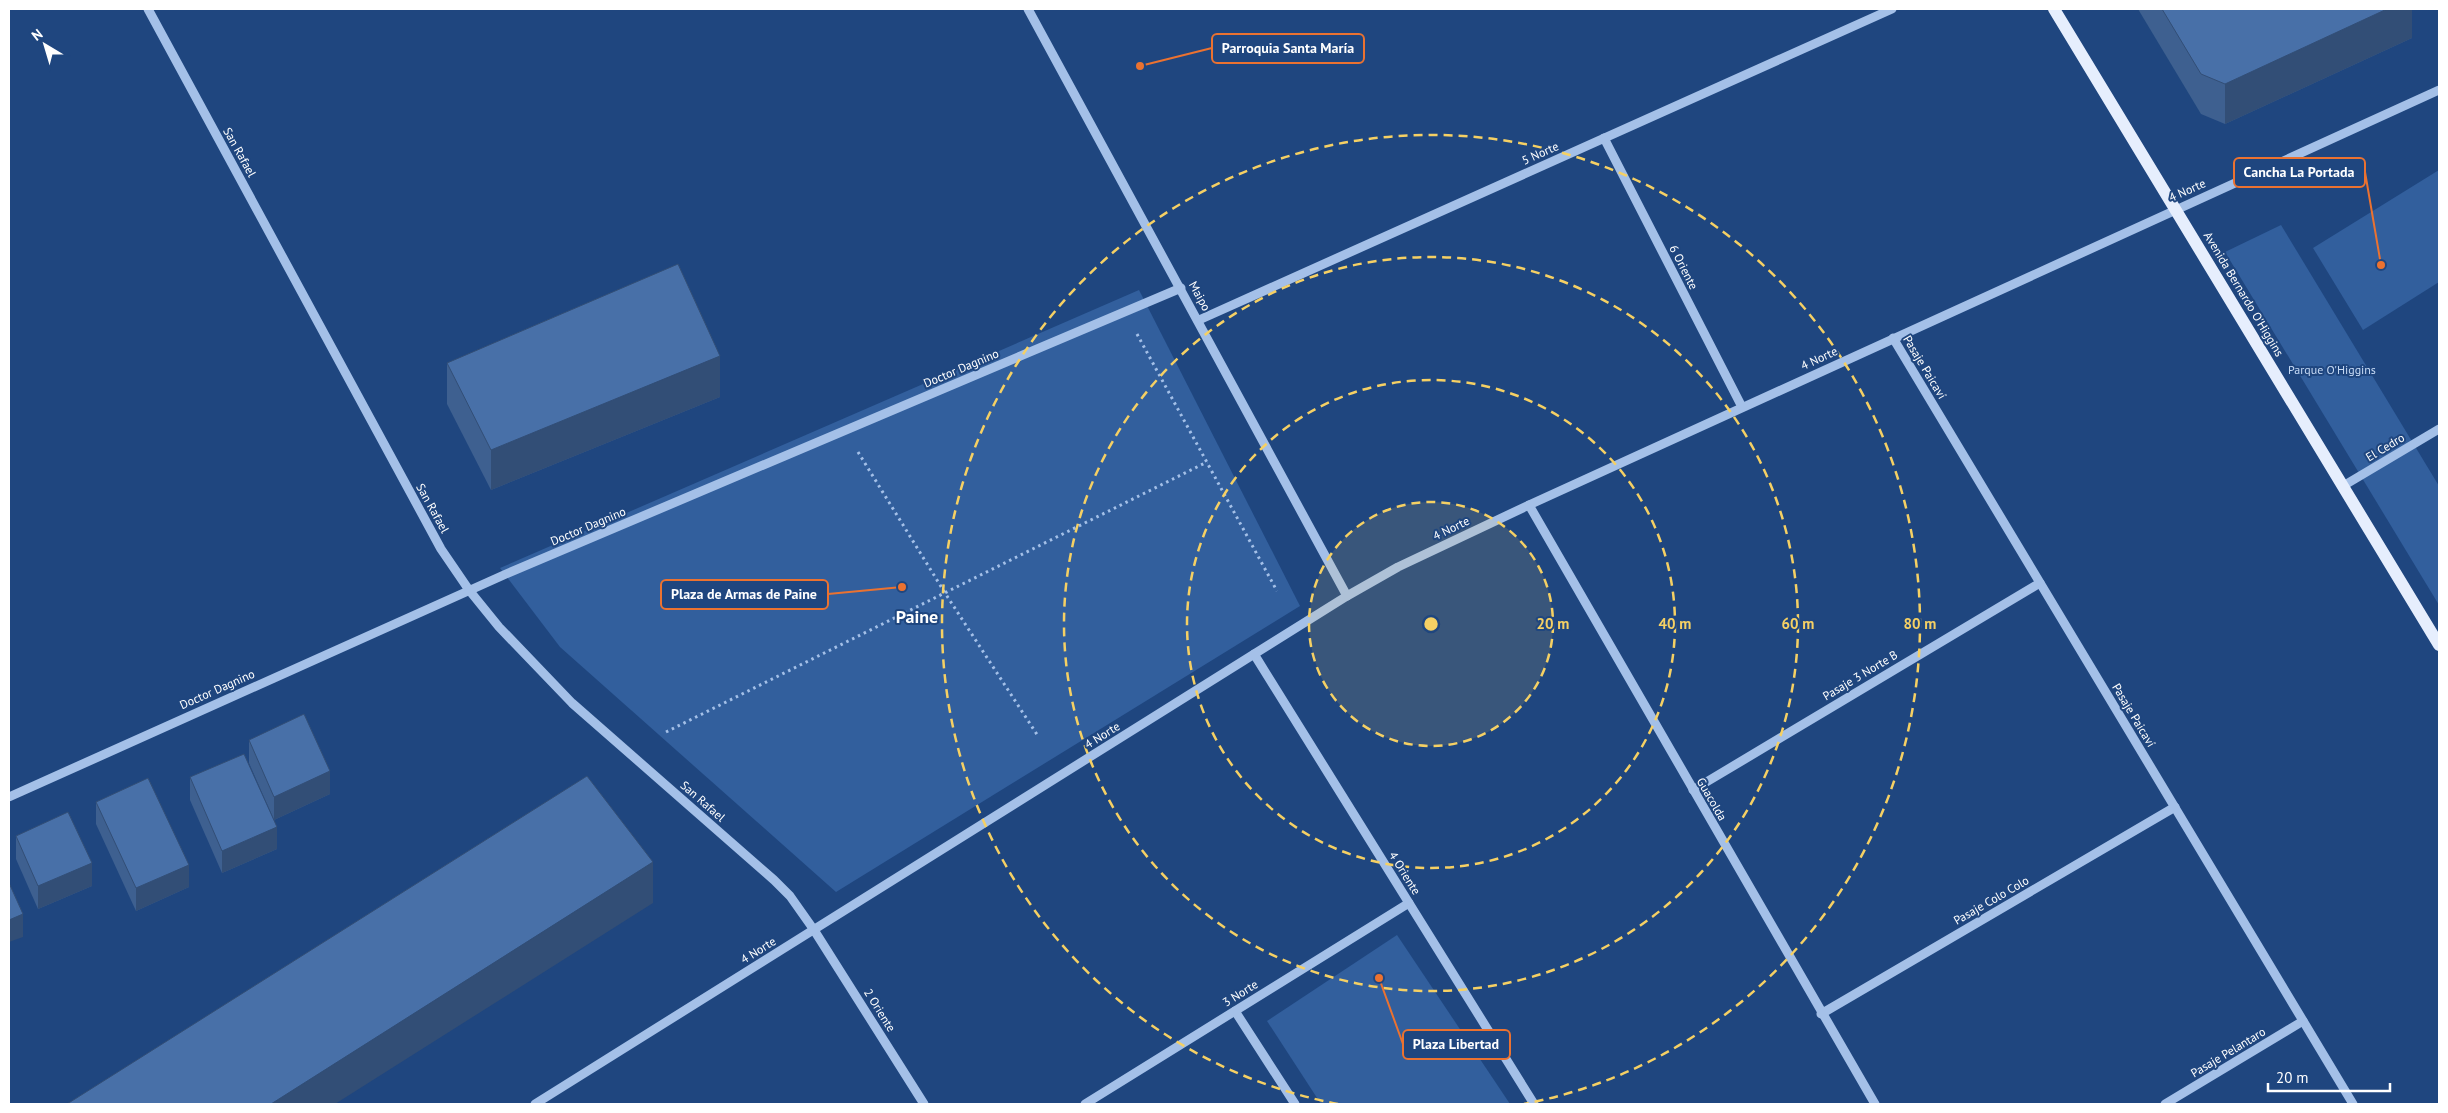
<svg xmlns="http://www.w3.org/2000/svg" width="2448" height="1113" viewBox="0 0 2448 1113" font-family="'PT Sans',sans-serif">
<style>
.green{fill:#325f9d}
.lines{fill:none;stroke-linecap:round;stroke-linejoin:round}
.path{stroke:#a4c0e8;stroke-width:3;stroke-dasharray:2.5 4;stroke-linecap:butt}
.minor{stroke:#a4c0e8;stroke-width:9}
.major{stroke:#e6eefd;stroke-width:12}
.wall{fill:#3e6090}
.shaded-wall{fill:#324e76}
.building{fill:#4870a8;stroke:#324e76}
.ring{fill:none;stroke:#f5d064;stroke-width:2.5;stroke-dasharray:9 6}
.labels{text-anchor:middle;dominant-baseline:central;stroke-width:4;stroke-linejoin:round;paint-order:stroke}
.street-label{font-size:12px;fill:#fff;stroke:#1f467f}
.park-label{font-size:12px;fill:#c7dbf6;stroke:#1f467f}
.district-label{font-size:18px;font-weight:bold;fill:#fff;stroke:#1f467f}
.centre{fill:#f5d064;stroke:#1f467f;stroke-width:2.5}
.ring-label{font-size:15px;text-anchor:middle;font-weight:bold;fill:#f5d064;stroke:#1f467f;stroke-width:4;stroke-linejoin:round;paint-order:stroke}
.leader{fill:none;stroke:#eb7230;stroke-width:2}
.callout-dot{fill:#eb7230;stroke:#1f467f;stroke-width:2}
.callout{fill:#1f467f;stroke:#eb7230;stroke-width:2}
.callout-label{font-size:14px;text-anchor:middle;font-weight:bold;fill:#fff}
</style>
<rect width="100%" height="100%" fill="#1f467f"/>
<g class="green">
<polygon points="2439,170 2439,282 2363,330 2313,248"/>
<polygon points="2281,225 2439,486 2439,605 2225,252"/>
<polygon points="1139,290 1300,606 836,892 560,647 500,568"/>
<polygon points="1397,935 1510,1104 1321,1104 1267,1021"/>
</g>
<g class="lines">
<g class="path">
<polyline points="1137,334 1277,591"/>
<polyline points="858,452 945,593 1038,736"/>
<polyline points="666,732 1207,462"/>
</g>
<g class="minor">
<polyline points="148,9 441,549 469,590 499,627 572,703 774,880 790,896 814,930 924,1104"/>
<polyline points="1028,9 1347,596"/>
<polyline points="1604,138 1742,407"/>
<polyline points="1199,320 1892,9"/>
<polyline points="1893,338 2353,1104"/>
<polyline points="2343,486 2439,429"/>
<polyline points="1529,505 1875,1104"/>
<polyline points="1254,654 1534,1104"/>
<polyline points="1693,790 2040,583"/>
<polyline points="9,797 506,574 1181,288"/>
<polyline points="1235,1011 1295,1104"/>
<polyline points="1821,1014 2175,807"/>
<polyline points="535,1104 1347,596 1398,567 1529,505 2439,90"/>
<polyline points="1085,1104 1409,903"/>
<polyline points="2165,1104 2303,1021"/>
</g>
<polyline class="major" points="2054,9 2439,645"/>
</g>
<g class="wall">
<polygon points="2138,9 2412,9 2412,38 2225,124 2201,114"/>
<polygon points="447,363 720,397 491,490 447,404"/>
<polygon points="249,740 330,794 274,820 249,763"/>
<polygon points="190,777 277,849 222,873 190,800"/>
<polygon points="96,802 189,887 136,911 96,824"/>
<polygon points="16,836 92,886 38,909 16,859"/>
</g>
<g class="shaded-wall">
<polygon points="2387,9 2412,9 2412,38 2225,124 2225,84"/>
<polygon points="720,356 720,397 491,490 491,450"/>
<polygon points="330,771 330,794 274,820 274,797"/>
<polygon points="277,827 277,849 222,873 222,851"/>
<polygon points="653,862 653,903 335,1104 271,1104"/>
<polygon points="92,863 92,886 38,909 38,886"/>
<polygon points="189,865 189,887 136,911 136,888"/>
<polygon points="23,914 23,937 9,942 9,920"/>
</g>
<g class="building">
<polygon points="2162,9 2387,9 2225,84 2201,74"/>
<polygon points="678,264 720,356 491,450 447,363"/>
<polygon points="304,714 330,771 274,797 249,740"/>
<polygon points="244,754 277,827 222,851 190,777"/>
<polygon points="587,776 653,862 271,1104 67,1104"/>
<polygon points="148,778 189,865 136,888 96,802"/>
<polygon points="68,812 92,863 38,886 16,836"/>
<polygon points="9,883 23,914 9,920"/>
</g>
<circle cx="1431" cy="624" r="122" fill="#f5d064" fill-opacity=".12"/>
<g class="ring">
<circle cx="1431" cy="624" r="122"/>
<circle cx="1431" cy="624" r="244"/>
<circle cx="1431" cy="624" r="367"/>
<path d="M1338 1104A489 489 0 1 1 1524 1104"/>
</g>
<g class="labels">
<g class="street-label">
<text transform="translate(240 152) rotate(61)">San Rafael</text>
<text transform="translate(1540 153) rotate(-24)">5 Norte</text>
<text transform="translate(2187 190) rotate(-24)">4 Norte</text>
<text transform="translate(1684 267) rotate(63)">6 Oriente</text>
<text transform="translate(2244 294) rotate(59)">Avenida Bernardo O'Higgins</text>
<text transform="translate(1200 296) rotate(61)">Maipo</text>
<text transform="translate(1819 358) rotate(-25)">4 Norte</text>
<text transform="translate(1925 367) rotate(59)">Pasaje Paicaví</text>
<text transform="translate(961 368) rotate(-23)">Doctor Dagnino</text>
<text transform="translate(2385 447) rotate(-31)">El Cedro</text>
<text transform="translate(433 508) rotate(61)">San Rafael</text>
<text transform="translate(588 526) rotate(-23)">Doctor Dagnino</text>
<text transform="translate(1451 528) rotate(-26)">4 Norte</text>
<text transform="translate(1860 675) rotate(-31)">Pasaje 3 Norte B</text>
<text transform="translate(217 689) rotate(-24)">Doctor Dagnino</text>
<text transform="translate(2134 715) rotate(59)">Pasaje Paicaví</text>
<text transform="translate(1102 735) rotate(-32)">4 Norte</text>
<text transform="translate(1712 799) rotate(60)">Guacolda</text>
<text transform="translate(703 801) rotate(41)">San Rafael</text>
<text transform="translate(1405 873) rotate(58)">4 Oriente</text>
<text transform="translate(1991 900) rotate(-30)">Pasaje Colo Colo</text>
<text transform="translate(758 950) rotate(-32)">4 Norte</text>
<text transform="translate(1240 993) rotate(-32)">3 Norte</text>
<text transform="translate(880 1010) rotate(58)">2 Oriente</text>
<text transform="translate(2228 1052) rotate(-31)">Pasaje Pelantaro</text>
</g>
<g class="park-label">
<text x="2332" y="369">Parque O'Higgins</text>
</g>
<g class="district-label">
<text x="917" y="616">Paine</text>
</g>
</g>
<circle cx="1431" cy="624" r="8" class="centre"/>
<g class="ring-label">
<text x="1553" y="629">20 m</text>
<text x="1675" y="629">40 m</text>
<text x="1798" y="629">60 m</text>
<text x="1920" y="629">80 m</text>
</g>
<path class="leader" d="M1140 66L1212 48M2381 265L2365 172M902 587L828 594M1379 978L1403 1044"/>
<g class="callout-dot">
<circle cx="1140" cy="66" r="5"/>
<circle cx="2381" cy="265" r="5"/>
<circle cx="902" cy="587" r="5"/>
<circle cx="1379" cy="978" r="5"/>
</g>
<g class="callout">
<rect x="1212" y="34" width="152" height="29" rx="5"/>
<rect x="2234" y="158" width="131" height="29" rx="5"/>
<rect x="661" y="580" width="167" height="29" rx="5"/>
<rect x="1403" y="1030" width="107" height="29" rx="5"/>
</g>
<g class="callout-label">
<text x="1288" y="53">Parroquia Santa María</text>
<text x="2299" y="177">Cancha La Portada</text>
<text x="744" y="599">Plaza de Armas de Paine</text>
<text x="1456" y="1049">Plaza Libertad</text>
</g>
<rect width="2448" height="1113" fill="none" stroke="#ffffff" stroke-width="20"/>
<g transform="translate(45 45) rotate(322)" stroke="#1f467f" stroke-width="4" paint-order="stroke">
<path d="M0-4L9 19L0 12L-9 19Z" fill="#ffffff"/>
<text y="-8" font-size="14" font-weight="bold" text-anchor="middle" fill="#ffffff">N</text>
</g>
<path d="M2268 1083v8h122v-8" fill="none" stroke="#ffffff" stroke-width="2.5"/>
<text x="2276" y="1083" font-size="15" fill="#ffffff" stroke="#1f467f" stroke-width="4" paint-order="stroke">20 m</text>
</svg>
